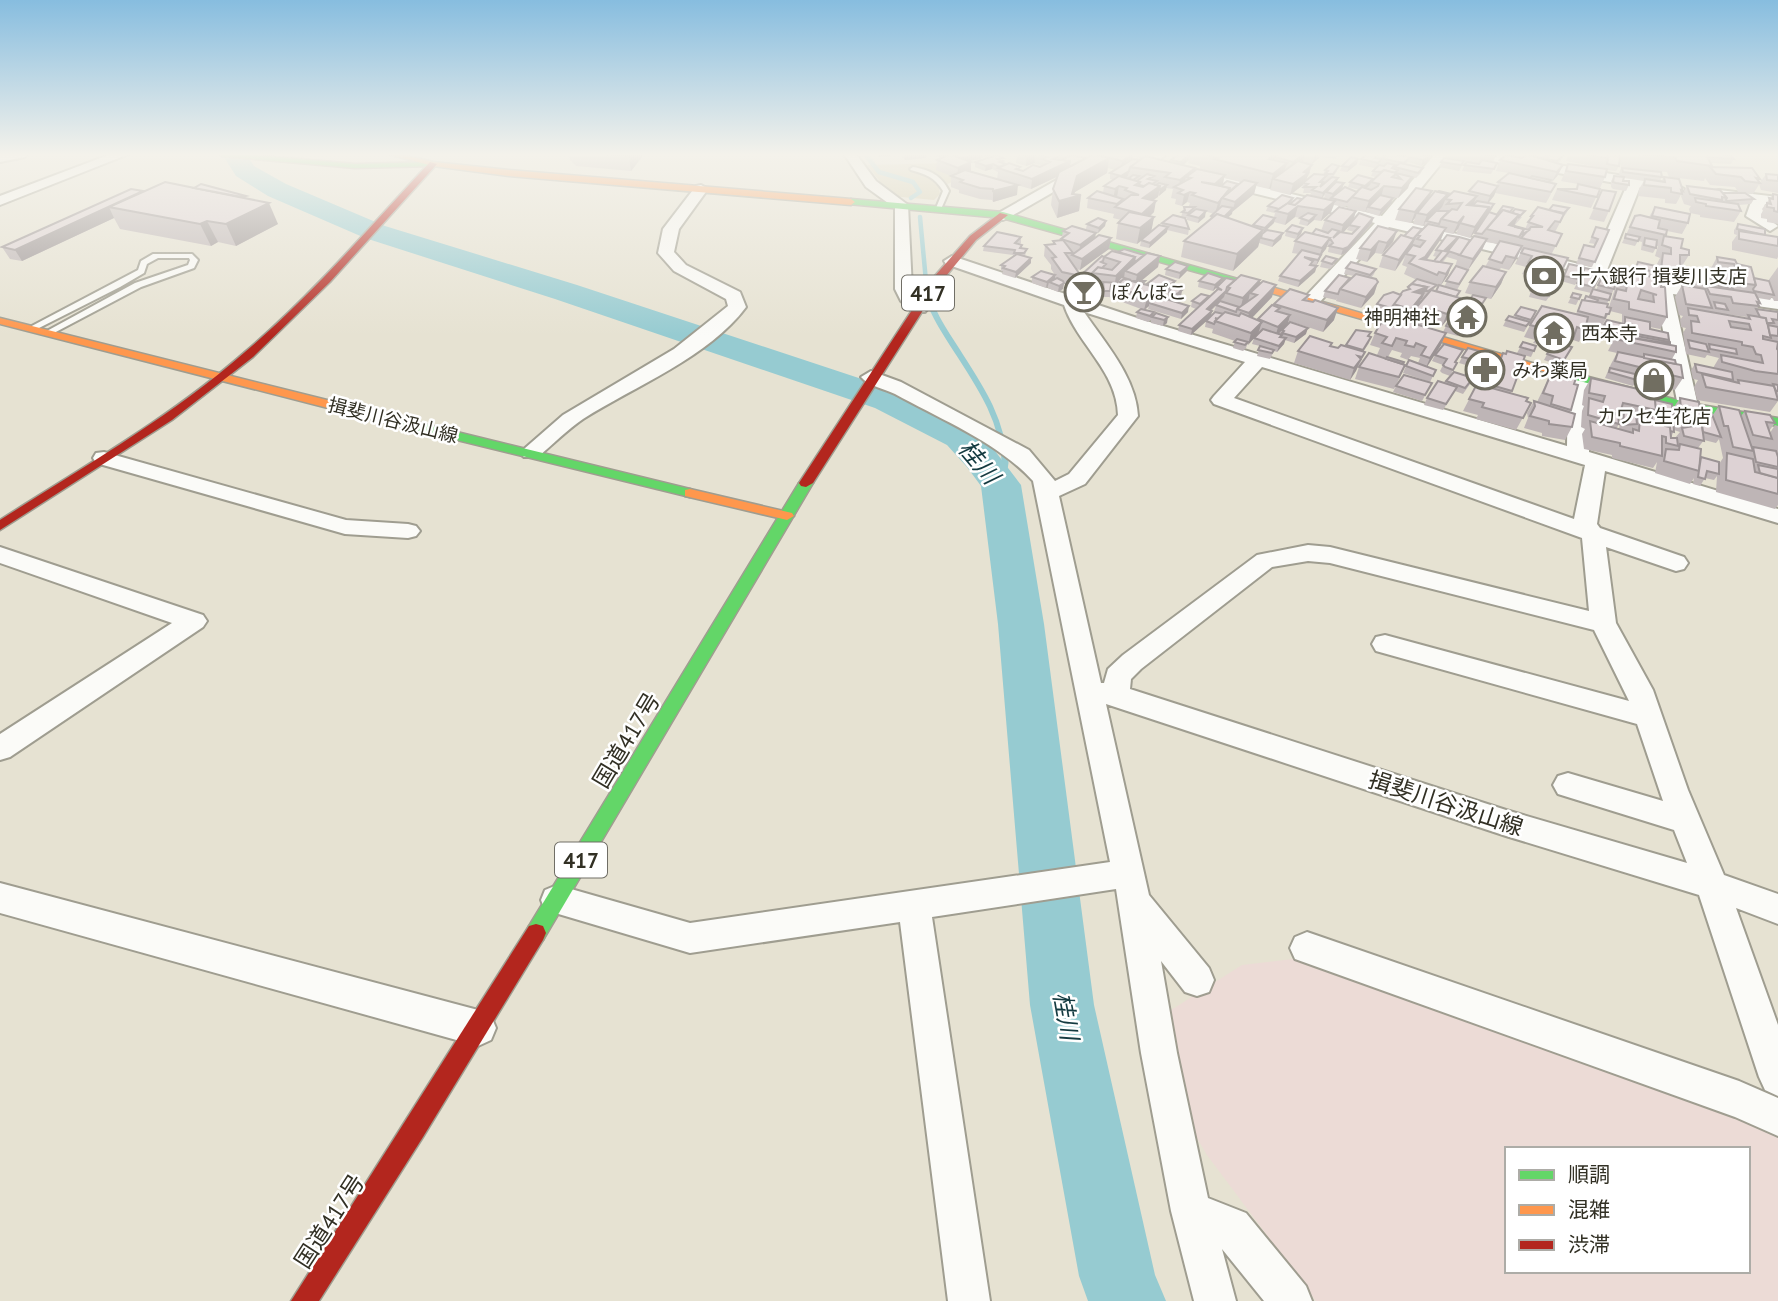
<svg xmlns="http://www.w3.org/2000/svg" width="1778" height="1301" viewBox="0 0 1778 1301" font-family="'PT Sans','Noto Sans JP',sans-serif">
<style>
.medical{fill:#ecdbd6;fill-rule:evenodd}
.green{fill:#d3ccac}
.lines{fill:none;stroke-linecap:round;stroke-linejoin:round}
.stream-far2{stroke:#96cbd1;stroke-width:4.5}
.stream-far1{stroke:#96cbd1;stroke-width:6}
.stream{stroke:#96cbd1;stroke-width:7}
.river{fill:#96cbd1;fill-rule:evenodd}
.lane-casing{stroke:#9f9d90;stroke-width:4}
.street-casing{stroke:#9f9d90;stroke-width:4}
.fast-casing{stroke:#9f9d90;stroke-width:3}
.slow-casing{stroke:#9f9d90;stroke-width:3}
.jam-casing{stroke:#9f9d90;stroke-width:3}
.lane{fill:#fbfbf8;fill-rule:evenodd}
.street{fill:#fbfbf8;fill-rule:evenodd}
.fast{fill:#63d668;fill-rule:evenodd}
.slow{fill:#ff974d;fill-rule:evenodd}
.jam{fill:#b3261e;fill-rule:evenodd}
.wall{fill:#beb5b6;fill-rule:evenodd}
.shaded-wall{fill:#9b9394}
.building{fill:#ddd2d4;stroke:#9b9394;stroke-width:2;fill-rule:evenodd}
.labels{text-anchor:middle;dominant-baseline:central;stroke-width:5;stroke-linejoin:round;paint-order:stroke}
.far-poi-label{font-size:19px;fill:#323024;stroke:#fff;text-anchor:start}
.far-street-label{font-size:19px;fill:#323024;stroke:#fff}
.shield{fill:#fff;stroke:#706e66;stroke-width:2}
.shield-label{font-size:21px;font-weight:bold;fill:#323024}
.street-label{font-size:23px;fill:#323024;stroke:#fff}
.water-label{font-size:24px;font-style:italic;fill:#143a40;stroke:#fff}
</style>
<rect width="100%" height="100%" fill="#e6e2d2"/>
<path class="medical" d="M1301,958L1778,1130V1301H1316L1207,1155L1188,1123L1168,1012L1242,965ZM1507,1149H1748V1271H1507Z"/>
<polygon class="green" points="947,163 973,172 939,188 940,194 934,200 891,196 867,165"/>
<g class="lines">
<g class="stream-far2">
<polyline points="865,154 879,172 913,182 920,192 911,198"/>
<polyline points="920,217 927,292"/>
</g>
<path class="stream-far1" d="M926,290C931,310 941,326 952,343C977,382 1003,417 1005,465"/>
<polyline class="stream" points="1001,485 1005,463"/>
<polygon class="river" points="222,154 246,154 254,166 286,184 385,226 577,285 901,392 973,429 995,451 1021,485 1044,624 1094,1005 1155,1275 1166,1301 1088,1301 1079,1276 1030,1005 998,624 981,486 967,467 947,445 875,408 555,299 365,238 268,196 236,176"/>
<defs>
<g id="lane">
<path d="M913,167C930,170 941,175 949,191L941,209L936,208L943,191C935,177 925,174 911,170L910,169Z"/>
<polygon points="153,254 192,254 198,260 194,268 141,287 52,334 45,332 135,283 188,265 190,260 189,258 158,258 147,264 144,273 120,287 35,330 28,328 138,270 141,261"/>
</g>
<g id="street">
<polygon points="0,154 27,154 25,157 0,162"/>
<polygon points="111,154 129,154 0,205 0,196"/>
<polygon points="844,154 856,154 876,181 908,205 912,289 914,295 928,308 925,312 913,312 901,301 895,289 895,208 866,187"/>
<polygon points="1151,154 1166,154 1152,166 1142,166 1142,160"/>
<polygon points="1435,154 1449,154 1396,219 1591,267 1627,185 1472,158 1466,154 1493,154 1677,185 1684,189 1682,192 1640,187 1607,270 1663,282 1778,299 1778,309 1673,294 1698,406 1695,410 1681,410 1678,406 1655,290 1389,227 1317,305 1305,305 1302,301 1305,297 1375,223 1184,176 1182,173 1189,169 1382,216"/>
<polygon points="1083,165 1088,166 1088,172 1008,218 1003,220 995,215"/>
<path d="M701,185L708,189L679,229L674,252L686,265L740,292L746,307C709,357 635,386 583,419C567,430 553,444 538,457H524L520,453L524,449L563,415L674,349L728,306L726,299L674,271L658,253L663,229L696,186Z"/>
<polygon points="1719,190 1778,197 1778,205 1765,204 1762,214 1778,226 1770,231 1746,216 1751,202 1714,197 1712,194 1714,191"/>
<path d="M952,256L1143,320L1567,446L1568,378L1571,374H1585L1588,378L1589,452L1778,509V523L1605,471L1597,524L1600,528L1684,557L1688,563L1684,569L1676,571L1606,547L1616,623L1653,690L1688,790L1724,875L1778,894V924L1736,908L1778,1025V1096L1765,1090L1759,1077L1699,895L1506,836L1106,704L1149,895L1209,968L1214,980L1209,992L1197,996L1185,992L1161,961L1177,1053L1208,1198L1246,1213L1306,1286L1312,1301H1264L1222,1249L1236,1301H1194L1171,1211L1141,1053L1116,889L932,917L990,1301H948L900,922L690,953L545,910L541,900L545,890L557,885L690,923L1110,862L1033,481C997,442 942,420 895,394C885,389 868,386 861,377L871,371L901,382L1029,450L1055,481L1069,474L1118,415C1117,371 1077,344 1064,305L946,264L944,261ZM1084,312L1245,362L1214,396L1211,400L1214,404L1582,538L1589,611L1330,547L1308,545L1257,555L1123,655L1108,669L1104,683H1101L1059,496L1085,484L1138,416C1136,377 1105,343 1084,312ZM1262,367L1585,465L1574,519L1234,398ZM1308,561L1330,563L1594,630L1629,701L1385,635L1376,637L1372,644L1376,651L1637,724L1663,801L1568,773L1558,776L1553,785L1558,794L1674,830L1687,863L1506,810L1130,689L1131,679L1141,669L1272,567Z"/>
<polygon points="104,452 346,520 408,524 416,526 420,531 416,536 408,538 345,534 96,463 93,458 96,453"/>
<polygon points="0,547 203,615 207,621 203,627 10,757 0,760 0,734 172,623 0,563"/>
<polygon points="0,883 478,1010 491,1016 496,1028 491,1040 478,1046 0,913"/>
<polygon points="1307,932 1739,1081 1778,1098 1778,1136 1735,1117 1295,959 1290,948 1295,937"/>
</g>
<g id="fast">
<polygon points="218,154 244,154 355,164 433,162 437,164 433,166 355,168 222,156"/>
<polygon points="851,199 1003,212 1259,285 1250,287 1002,218 848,204 847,202"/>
<polygon points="1550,367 1689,403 1778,418 1778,426 1688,410 1546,372 1546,368"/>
<polygon points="363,409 690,489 697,493 690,497 359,416 359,410"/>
<polygon points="806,479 813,483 543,940 536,942 529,940 526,933 529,926 799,483"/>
</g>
<g id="slow">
<polygon points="388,154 400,154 433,162 509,170 851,199 855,202 851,205 509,176 433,166"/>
<polygon points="1250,283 1258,283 1556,370 1546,372 1250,287"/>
<polygon points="0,318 367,410 369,413 363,417 0,324"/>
<polygon points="690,489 792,513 794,516 787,520 685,496 685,490"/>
</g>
<g id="jam">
<path d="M430,162L437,164L330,282L253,357L172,420L0,530V520C83,467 171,417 245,352C312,295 370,227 430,162Z"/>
<polygon points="1000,213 1008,215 976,240 941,282 813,483 806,487 801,486 799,483 933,278 970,236"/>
<polygon points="536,924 543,926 546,933 543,940 423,1137 319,1301 291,1301 529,926"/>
</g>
</defs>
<use href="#lane" class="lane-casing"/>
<use href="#street" class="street-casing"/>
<use href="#fast" class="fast-casing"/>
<use href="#slow" class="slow-casing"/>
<use href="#jam" class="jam-casing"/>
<use href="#lane" class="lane"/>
<use href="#street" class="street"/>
<use href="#fast" class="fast"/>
<use href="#slow" class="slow"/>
<use href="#jam" class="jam"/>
</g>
<g class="wall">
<polygon points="568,154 642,154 642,157 631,171 576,166 570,160"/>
<polygon points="899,154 926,154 926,158 905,160"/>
<path d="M935,154H947V156H955L962,154H995L985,157L983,156L980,159L970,161L971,162V171L997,179L998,172L992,169L985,171L975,167V162L1002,161L1003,163L1006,164L1020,167V170L1023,171L1040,167L1041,165L1035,164V163L1026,166L1016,163L1017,154H1096L1100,155L1104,154H1147L1141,158L1133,156L1132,159L1170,162L1171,160L1179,154H1286L1295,155L1297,154H1320L1319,158L1312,164L1309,175L1307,177L1306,181L1323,175L1325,170L1337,171L1333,177L1338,178L1337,182L1344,183L1342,189L1357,192L1360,190L1348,187L1350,182L1373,180L1376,177L1371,176L1373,171L1375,168L1359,165L1361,159H1380L1382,154H1433L1431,156L1428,155L1430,156L1428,161L1421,166L1408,162L1406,164L1423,168L1421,173L1416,178L1402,175L1408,188L1398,198H1390L1391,204L1379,216L1366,212L1367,211L1365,212L1347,208L1348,205L1345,207L1334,205L1331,212L1321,221L1314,220L1307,226L1299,224L1301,218L1295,217L1285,225L1274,222L1267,230L1283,233L1281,239L1272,247L1259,243L1258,247L1233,271L1181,257L1184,241L1210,219L1211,216L1214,214L1195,208L1194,210L1205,217L1198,223L1187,220V218H1186L1189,229L1188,235L1167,230V232L1149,248L1140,246L1141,241L1137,244L1116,239L1118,223L1121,220L1113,218L1114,214L1087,208L1088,198L1103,193L1104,186L1114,180L1110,179V173L1115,170L1108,168L1107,173L1075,192L1074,194L1081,195L1079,211L1057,218L1051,205L1053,189L1057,177L1031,189L1017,185V195L993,202L992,200L980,199L959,193V190L951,187V176L936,170L937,160L947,156L937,157ZM1189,160L1188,163L1200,166V169L1194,171L1195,168L1183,165ZM1224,178L1241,182L1238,184H1223ZM1303,185L1302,188L1304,189L1303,193H1311L1310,195L1322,198L1325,195L1324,198L1331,199L1330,200L1302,199L1292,202L1293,198L1268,206L1266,211L1275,213L1274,217L1253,225L1252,226L1227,218L1232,212L1254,194L1256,186L1269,189L1271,188L1270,190L1290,195ZM1166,188L1173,189L1171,198L1176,199L1175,204L1182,206L1187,202L1190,203L1189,206L1193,207H1184L1181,217L1162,223V225L1151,231L1154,217L1150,216L1154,212L1153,200L1166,190Z"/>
<polygon points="1321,154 1338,154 1336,159 1320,157"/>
<polygon points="1446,154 1497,154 1493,162 1497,163 1491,174 1462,171 1466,162 1464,162 1459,171 1439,167"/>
<path d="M1533,154H1563L1562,155H1564L1561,160L1558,164L1563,165L1558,175L1552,182L1551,194L1546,203L1495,193L1488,203L1494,204L1489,212L1497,215L1498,213L1511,212L1522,217L1514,226L1525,229L1531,216L1548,210L1569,208L1566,214L1563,217L1555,232L1562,234L1551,255L1568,258L1549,297L1546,301L1529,297L1531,291H1529L1535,278L1522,274L1526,267L1515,264L1522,250H1520L1509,270L1501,268L1499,270L1506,272L1501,284L1491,299L1482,297L1486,298L1471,322L1465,321L1458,336L1443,332L1446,326L1457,318L1460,313L1473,295L1465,293L1470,282L1485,267L1498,244L1486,242L1482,250L1468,270L1457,290V297L1455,310L1442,326L1427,321L1424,326L1409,322L1413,313L1407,321L1389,316L1391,311L1389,314L1374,310L1377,304L1401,295L1407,290L1408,287L1417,280L1404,274L1407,267L1402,265L1405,257L1395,271L1379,267L1383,255L1404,236L1425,227H1424L1425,224L1423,226L1413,224L1415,218L1411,223L1395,220L1399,209L1430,198L1451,194H1468L1469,191L1497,185L1498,182L1509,173L1496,171L1500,160L1522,158ZM1488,214L1469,243L1456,241L1458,237L1436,250L1433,256L1437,257L1434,261L1427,260L1441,239L1444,232L1453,234L1458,229L1456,234L1470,238ZM1447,257L1457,260L1455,267L1444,287L1436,291H1434L1435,284L1441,285L1448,275L1452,264L1443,262Z"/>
<polygon points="1569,154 1720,154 1734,159 1731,164 1711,163 1712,166 1712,167 1760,179 1759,181 1760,183 1753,194 1738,192 1735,187 1710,185 1705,178 1704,181 1669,177 1667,172 1627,169 1662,177 1660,181 1661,182 1664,177 1683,191 1676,204 1665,203 1665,199 1638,196 1639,189 1644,181 1624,178 1623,181 1629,185 1626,191 1613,189 1611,187 1611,181 1614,176 1620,177 1619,173 1621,168 1620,162 1621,159 1620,158 1619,166 1616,171 1607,170 1605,177 1600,188 1561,181 1568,164 1597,167 1566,161"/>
<polygon points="1358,159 1357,164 1347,172 1340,171 1342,166"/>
<polygon points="1766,174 1778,175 1778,193 1761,190 1759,184"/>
<polygon points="1578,184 1600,189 1591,208 1552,200 1557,189 1576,189"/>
<polygon points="1687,186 1723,193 1754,199 1751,204 1738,205 1741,211 1734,222 1700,217 1700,215 1690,213 1689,209 1691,206 1684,204 1681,196"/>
<polygon points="1602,190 1609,211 1604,222 1589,219"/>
<polygon points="143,192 247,198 278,224 236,246 218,242 211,246 120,229 114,218 22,261 10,259 2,247"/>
<polygon points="1773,194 1778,195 1778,224 1767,222 1767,219 1761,218 1761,214 1763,211 1762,209"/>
<path d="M1655,207L1688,223L1682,234L1667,231L1666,236L1689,255L1682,266H1680V273L1673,285L1662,283L1661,287L1667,317L1660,329L1650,327V329L1669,340L1668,342L1676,352L1672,359L1676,364L1683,378L1675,390L1637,381L1633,386L1605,378L1611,364L1617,353L1608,351L1612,343L1609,342L1613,335L1601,331L1607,320L1622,324V314L1610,311L1602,326H1601L1598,330L1586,327L1579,342L1573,340L1569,346L1572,347L1561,366L1544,360L1551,347L1533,343L1535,340L1524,337L1530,325L1576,314L1582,300L1584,301L1589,297L1593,289L1596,290L1604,273L1614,289L1607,304V307H1609L1617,282L1624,271L1633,273L1638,262L1656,266L1660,258L1655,256L1658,246H1657L1653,253L1641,250L1642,242L1638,241L1635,246L1622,243L1635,216L1649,217ZM1622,329L1630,331L1629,335L1619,333Z"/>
<path d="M1373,218L1372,223L1346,253L1341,255L1328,252L1329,246L1327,245L1316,266L1315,272L1298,287L1278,281L1280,276L1299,254L1292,253L1295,241L1312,234L1321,231L1325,220H1354ZM1349,226L1347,230L1354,232L1352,234L1343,233Z"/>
<polygon points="1106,221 1105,226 1098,233 1086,229 1087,224"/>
<polygon points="1738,224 1765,235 1778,237 1778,257 1777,259 1732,250 1732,242 1737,235 1734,234 1734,230"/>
<polygon points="1378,226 1393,242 1382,254 1375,253 1367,262 1356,259 1360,248"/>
<polygon points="1596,227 1609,230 1592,267 1576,264 1584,245 1594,247 1595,244 1589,243"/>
<polygon points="1303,228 1301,234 1296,239 1285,236 1286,231"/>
<polygon points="1063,231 1095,238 1111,238 1109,249 1080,270 1076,269 1080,275 1104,257 1118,252 1160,256 1158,267 1141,281 1147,285 1147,284 1174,287 1161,297 1158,295 1157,297 1188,312 1181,319 1148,309 1149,306 1145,310 1154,315 1156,313 1167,323 1163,326 1151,323 1151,320 1148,322 1136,318 1137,312 1141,309 1109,297 1103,297 1102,286 1100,286 1102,289 1101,295 1074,297 1068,289 1069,285 1064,284 1063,289 1058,292 1048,288 1048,286 1046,288 1032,283 1032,277 1055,275 1051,269 1051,265 1044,256 1045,245 1053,244 1053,241 1061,241"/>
<polygon points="1021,237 1021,243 1019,244 1022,248 1027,249 1025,256 1031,263 1015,278 1002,274 1003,271 1001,271 1001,265 1013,257 1013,255 983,251 984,246"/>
<path d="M1717,257L1737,264L1754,278L1768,281L1778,267V301H1774L1772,297L1770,300L1758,298L1760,303L1757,309L1778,312V401L1770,412L1697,400L1694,387L1698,380L1693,379L1691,370L1695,364L1713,368L1719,358L1707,355L1705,358L1686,354L1683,333L1686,328L1681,327L1680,320L1683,316L1679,315L1675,297L1682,285L1694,288L1693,282L1697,276L1710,278L1708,274ZM1726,314L1747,317L1746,319L1725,315Z"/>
<polygon points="1322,261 1335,264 1330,269 1320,267"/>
<polygon points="1569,264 1583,267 1575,285 1561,281"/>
<polygon points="1346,268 1376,269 1374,274 1371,278 1378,282 1374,294 1361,308 1336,301 1337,298 1336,300 1323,297 1325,291 1349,281 1354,276 1344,274"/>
<polygon points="1585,268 1602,272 1591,293 1574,289"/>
<polygon points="1166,269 1187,271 1179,279 1165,275"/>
<path d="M1235,280L1259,285L1272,297L1252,318L1258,320L1273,306L1274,304L1309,295L1307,301L1334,320L1323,332L1289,321L1287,324L1306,334L1294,343L1285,340L1284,344L1277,352L1274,351L1270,359L1257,356L1260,346L1252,344L1254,338L1247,345L1246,348L1243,351L1233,348L1235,341L1212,333L1213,329L1205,327L1206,321L1191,335L1178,331L1179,325L1196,309L1191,307L1192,301L1209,296L1216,290V288L1213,291L1198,287L1199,281L1221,282ZM1216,306L1214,311L1221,313L1211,316V311Z"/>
<polygon points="1182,290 1181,296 1175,300 1167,298 1168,292"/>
<polygon points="1573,293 1579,299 1576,305 1568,303"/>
<polygon points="1521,307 1536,311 1524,332 1503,326 1506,320 1514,318"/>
<polygon points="1400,327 1446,333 1441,345 1427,366 1436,370 1430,382 1403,373 1406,366 1418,363 1420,358 1411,356 1408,360 1400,357 1402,353 1392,350 1388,357 1400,377 1394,389 1355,379 1359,367 1387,358 1377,355 1380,348 1370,345 1375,333"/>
<polygon points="1370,337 1369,343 1363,352 1365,352 1360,364 1350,380 1294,363 1298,351 1331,346 1338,348 1346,346 1346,345"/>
<polygon points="1523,342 1536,346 1531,357 1517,353"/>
<polygon points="1463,350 1456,363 1457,363 1450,376 1442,373 1440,371 1443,365 1432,361 1435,355"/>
<polygon points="1482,352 1478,364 1479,364 1470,384 1463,394 1455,391 1443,410 1424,405 1427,398 1446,381 1464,375 1469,366 1459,363 1462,357"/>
<polygon points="1503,353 1525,356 1511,393 1531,403 1516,430 1476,419 1478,415 1463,411 1476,386 1472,384 1486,354 1497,357 1485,386 1489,387"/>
<polygon points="1552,371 1574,384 1571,410 1570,413 1572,427 1565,440 1542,436 1542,433 1524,428 1528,418 1527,413 1534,401 1537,402"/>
<path d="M1591,378L1655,400L1672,410L1680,398L1700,410L1712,416L1719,406L1741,416L1745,411L1775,423L1769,431L1770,433L1775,425L1778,426V505L1775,509L1716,492L1717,476L1714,480L1705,478L1700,486L1693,484L1694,478L1690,484L1655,473L1657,462L1653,468L1612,458V455L1584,449L1582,434L1585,429L1581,427L1582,411L1584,406L1582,405L1584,390ZM1618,416L1621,417L1619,429H1616L1619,424ZM1674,430L1680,432L1675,438H1671ZM1719,439L1723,458L1719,464L1700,458L1698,448L1704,440L1716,443Z"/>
<polygon points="1432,383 1422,401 1393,392 1396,386"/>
</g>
<g class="shaded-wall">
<polygon points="630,154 642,154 642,157 631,171 629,156"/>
<polygon points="879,154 891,154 891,156 879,157"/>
<polygon points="905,154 926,154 926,158 905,160"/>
<polygon points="938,154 947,154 947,156 937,157"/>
<polygon points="983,154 983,157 980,159 960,163 960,158"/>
<polygon points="985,154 995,154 985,157"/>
<polygon points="1034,154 1043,154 1036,154 1035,163 1026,166 1027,156"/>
<polygon points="1133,154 1132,164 1121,171 1122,161"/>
<polygon points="1273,154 1277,154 1273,164 1269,159"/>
<polygon points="1304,154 1305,154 1303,162 1290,172 1293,162"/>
<polygon points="1315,154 1320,154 1319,158 1312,164"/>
<polygon points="1190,155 1189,160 1180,168 1181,162"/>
<polygon points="1430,156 1428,161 1421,166 1423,160"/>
<polygon points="1109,158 1107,173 1075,192 1073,197 1081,195 1079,211 1057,218 1059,201 1077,176"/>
<polygon points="1358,159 1357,164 1347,172 1349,167"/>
<polygon points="1070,161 1069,171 1031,189 1032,179"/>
<polygon points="971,162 971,172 957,178 958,168"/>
<polygon points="1287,163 1282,178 1273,179 1271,188 1269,189 1273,174"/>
<polygon points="993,164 992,169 985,171 986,166"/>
<polygon points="1312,165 1305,183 1303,183 1303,185 1290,195 1293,184 1304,172"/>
<polygon points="1563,165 1558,175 1552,182 1557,172"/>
<polygon points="1195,168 1192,178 1186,177 1184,185 1178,189 1180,180"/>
<polygon points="1129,171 1128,176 1120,181 1121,176"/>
<polygon points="1225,175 1222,186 1212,194 1215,184"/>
<polygon points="1412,177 1408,188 1398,198 1402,188"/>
<polygon points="1338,178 1336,184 1326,192 1322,198 1323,193"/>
<polygon points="1373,179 1370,185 1363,191 1365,186"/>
<polygon points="1257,183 1254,194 1232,212 1235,202"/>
<polygon points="1344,183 1342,189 1331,200 1333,194"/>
<polygon points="1018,185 1017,195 993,202 993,191"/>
<polygon points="1167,185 1166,190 1159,196 1160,190"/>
<polygon points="1119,186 1117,197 1113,200 1115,189"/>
<polygon points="1160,186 1158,197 1141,208 1143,198"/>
<polygon points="1384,186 1381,197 1368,207 1365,212 1369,201"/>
<polygon points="1498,186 1494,196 1486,206 1490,196"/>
<polygon points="143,191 109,207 114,218 22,261 15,250"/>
<polygon points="1432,191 1428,201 1417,213 1415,218 1411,223 1415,212"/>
<polygon points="1190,192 1187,202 1182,206 1184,195"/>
<polygon points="1448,194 1442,207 1428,222 1426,221 1423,226 1427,215"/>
<polygon points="1477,196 1472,207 1467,205"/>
<polygon points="1222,198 1219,209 1215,214 1218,203"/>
<polygon points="1393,198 1391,204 1379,216 1381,210"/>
<polygon points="1156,201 1154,212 1138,228 1140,217"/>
<polygon points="1335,201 1331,212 1321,221 1324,210"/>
<polygon points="269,203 278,224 236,246 226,224"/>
<polygon points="1494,204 1492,209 1470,238 1475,227 1489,207"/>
<polygon points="1298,206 1295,217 1285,225 1288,214"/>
<polygon points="1233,208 1232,214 1221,224 1222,219"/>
<polygon points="1206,211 1205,217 1198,223 1199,218"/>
<polygon points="1356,211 1353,222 1340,236 1343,225"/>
<polygon points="1316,215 1314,220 1307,226 1309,221"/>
<polygon points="1519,215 1514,226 1509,225"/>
<polygon points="1464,216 1458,229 1453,234 1458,223"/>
<polygon points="1154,217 1151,233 1137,244 1140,228"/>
<polygon points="1275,218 1274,223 1263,233 1265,228"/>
<polygon points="1373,218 1372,223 1346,253 1341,255 1343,249"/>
<polygon points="207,221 218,242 211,246 200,224"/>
<polygon points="1106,221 1105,226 1098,233 1099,228"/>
<polygon points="1168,227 1167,232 1149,248 1150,243"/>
<polygon points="1303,228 1301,234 1296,239 1298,234"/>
<polygon points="1446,228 1441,239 1420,269 1421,259"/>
<polygon points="1263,230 1258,247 1233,271 1237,254"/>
<polygon points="1397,231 1393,242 1382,254 1387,243"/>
<polygon points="1096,233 1094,244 1079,256 1080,245"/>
<polygon points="1283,233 1281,239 1272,247 1274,241"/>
<polygon points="1417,235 1410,250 1406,254 1395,271 1399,260"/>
<polygon points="1458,237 1455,243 1442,257 1444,251"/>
<polygon points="1111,238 1109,249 1080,270 1082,259"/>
<polygon points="1330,238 1326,249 1321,255 1319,261 1316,266 1322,248"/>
<polygon points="1487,239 1482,250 1468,270 1473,259"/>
<polygon points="1379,241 1375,253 1367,262 1371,250"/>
<polygon points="1522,246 1517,258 1509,270 1515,258"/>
<polygon points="1160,256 1158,267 1135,286 1137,275"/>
<polygon points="1135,257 1133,269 1125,271 1124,278 1118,281 1117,285 1114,288 1116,276"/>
<polygon points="1031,258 1031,263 1015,278 1016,272"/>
<polygon points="1452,264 1448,275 1441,285 1446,274"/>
<polygon points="1188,266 1187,271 1179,279 1180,273"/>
<polygon points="1317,266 1315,272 1298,287 1300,281"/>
<polygon points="1506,272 1501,284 1491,299 1496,287"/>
<polygon points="1055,275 1055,281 1049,282 1048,286 1046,288 1047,282"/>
<polygon points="1223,278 1221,283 1213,291 1215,285"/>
<polygon points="1260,280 1257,292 1250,293 1248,302 1240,310 1243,298"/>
<polygon points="1175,281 1174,287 1161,297 1162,291"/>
<polygon points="1378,282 1374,294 1361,308 1366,297"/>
<polygon points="1064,283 1063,289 1058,292 1059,286"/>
<polygon points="1276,285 1272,297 1246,324 1249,313"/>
<polygon points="1427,287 1422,299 1421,299 1418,306 1407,321 1411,309 1414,292"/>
<polygon points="1159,288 1157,300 1149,303 1149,306 1144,310 1147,298"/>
<polygon points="1182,290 1181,296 1175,300 1177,294"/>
<polygon points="1226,291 1224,297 1206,315 1207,309"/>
<polygon points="1460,298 1455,310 1442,326 1447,314"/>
<polygon points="1189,306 1188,312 1181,319 1182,313"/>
<polygon points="1338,308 1334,320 1323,332 1327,320"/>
<polygon points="1432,309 1427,321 1424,326 1429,314"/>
<polygon points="1212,311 1211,317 1191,335 1192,329"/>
<polygon points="1290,315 1287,327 1282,330 1275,338 1278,327"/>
<polygon points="1168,317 1167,323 1163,326 1164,320"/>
<polygon points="1262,322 1258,334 1248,345 1251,333"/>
<polygon points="1308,328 1306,334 1294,343 1296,337"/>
<polygon points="1446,333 1441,345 1425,370 1430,358"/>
<polygon points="1286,338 1284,344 1277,352 1279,346"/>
<polygon points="1361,359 1356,371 1350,380 1354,368"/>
</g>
<g class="building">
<polygon points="603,154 630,154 629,156"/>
<polygon points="950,154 971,162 958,168 937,160"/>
<polygon points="962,154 981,154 960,158 955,155"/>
<polygon points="1018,154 1034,154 1027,156"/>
<polygon points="1036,154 1058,154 1061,155 1053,159 1070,161 1032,179 998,168 1009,163 1020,167 1016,169 1023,171 1033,165 1040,167 1050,162 1042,159 1047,157"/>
<polygon points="1094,154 1109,158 1077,176 1072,194 1081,195 1059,201 1053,189 1059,172"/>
<polygon points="1104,154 1133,154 1122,161 1100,155"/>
<polygon points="1179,154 1190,154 1181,162 1171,160"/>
<polygon points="1203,154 1273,154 1269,159 1287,163 1273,174 1214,159 1217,158"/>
<polygon points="1279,154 1295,155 1297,154 1304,154 1293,162 1275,157"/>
<polygon points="1367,154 1379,154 1375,158 1382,159 1378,163 1361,159"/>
<polygon points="1382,154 1392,154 1404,156 1408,154 1427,154 1425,155 1430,156 1423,160 1410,157 1404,163 1384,159 1385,155"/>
<polygon points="1480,154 1497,154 1496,156"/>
<polygon points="1527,154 1563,165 1557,172 1500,160 1506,155 1522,158"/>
<polygon points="1533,154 1547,154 1542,158 1531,155"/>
<polygon points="1550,154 1561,154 1560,154 1564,155 1557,161 1546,159"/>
<polygon points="1583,154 1608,154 1607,158"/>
<polygon points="1609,154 1620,155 1619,166 1607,164"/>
<polygon points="1634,154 1706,154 1712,166 1677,161 1675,157"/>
<polygon points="1706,154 1730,155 1734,159 1708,157"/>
<polygon points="997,155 1003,158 998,159 1003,161 1000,162 1006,164 999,167 993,164 986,166 975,162"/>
<polygon points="1071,155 1086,158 1071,166 1069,166 1070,161 1061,160"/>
<polygon points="1145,156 1195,168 1180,180 1165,177 1170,173 1130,167"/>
<polygon points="1351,157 1358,159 1349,167 1342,166"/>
<polygon points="1444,158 1464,161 1461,165 1441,162"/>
<polygon points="1133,159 1140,160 1130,167 1129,171 1121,176 1110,173"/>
<polygon points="1482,160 1497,163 1494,169 1464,165 1467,162 1479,164"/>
<polygon points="1298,161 1312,165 1304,172 1308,173 1293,184 1273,179"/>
<polygon points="1387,163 1395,165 1392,168 1398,170 1394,173 1384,170 1381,172 1373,171 1379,165 1384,166"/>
<polygon points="1400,163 1423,168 1418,173 1395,167"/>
<polygon points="1332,164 1339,166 1333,174 1325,174 1328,171 1325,170"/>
<polygon points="1568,164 1607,169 1605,177 1566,171"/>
<polygon points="1710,167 1752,168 1760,179 1756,178 1760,183 1745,181 1741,177 1716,174"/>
<polygon points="1622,168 1661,172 1662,177 1623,172"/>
<polygon points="1197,169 1225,175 1215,184 1201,182 1230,188 1218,203 1192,195 1195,193 1190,192 1184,195 1178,193 1183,190 1174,187 1191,178 1186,177"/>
<polygon points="965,170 1018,185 993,191 993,189 980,188 960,182 963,180 951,176"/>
<path d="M1384,170L1412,177L1402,188L1384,186L1369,201L1351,197L1362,187L1371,190L1378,186L1379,184L1371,182ZM1396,174L1401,179L1392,177Z"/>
<polygon points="1509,173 1556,184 1551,192 1498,182"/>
<polygon points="1147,174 1154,176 1148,179 1157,181 1152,184 1149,183 1144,186 1139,185 1140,182 1137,181"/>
<polygon points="1314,174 1327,175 1320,182 1323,182 1320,187 1332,177 1338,178 1323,193 1312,190 1316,187 1304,187 1308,184 1303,183"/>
<polygon points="1766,174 1778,175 1778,181 1767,180"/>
<polygon points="1133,175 1139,176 1133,180 1128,179"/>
<polygon points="1358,175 1373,179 1365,186 1350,182"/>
<polygon points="1119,176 1140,182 1135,185 1143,187 1149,183 1160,186 1143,198 1156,201 1142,214 1115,207 1131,195 1139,195 1125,190 1127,188 1119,186 1115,189 1104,186"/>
<polygon points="1532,176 1551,180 1549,182 1530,178"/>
<polygon points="1614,176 1624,177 1623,181 1629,181 1629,185 1616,183 1613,182"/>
<polygon points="1664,177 1679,179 1683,191 1681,190 1682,194 1671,192 1671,188 1644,185 1645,179 1665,182"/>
<polygon points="1244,180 1257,183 1235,202 1222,198"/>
<polygon points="1227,181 1238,184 1229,192 1230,188 1221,186"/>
<polygon points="1478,181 1498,186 1490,196 1469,191"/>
<polygon points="165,182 269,203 226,224 207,221 200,224 109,207"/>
<polygon points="1336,182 1344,183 1333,194 1326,192"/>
<polygon points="1159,183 1167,185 1159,190 1160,186 1156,185"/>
<polygon points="201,184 246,196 242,197 194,188"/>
<polygon points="1578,184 1600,189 1597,197 1557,189 1577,189"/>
<polygon points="1687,186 1720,190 1727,198 1722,197 1722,200 1690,194"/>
<polygon points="1345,187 1357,192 1347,202 1331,198"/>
<polygon points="1416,188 1432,191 1415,212 1399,209"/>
<polygon points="131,189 143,191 15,250 2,247"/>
<polygon points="1602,190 1616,192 1609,211 1594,208"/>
<polygon points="1097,191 1123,199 1117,204 1088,198"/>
<polygon points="1435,191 1448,194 1427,215 1417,213"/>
<polygon points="1439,191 1451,194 1447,197 1448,194 1438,192"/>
<polygon points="1454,191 1477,196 1467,205 1489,207 1475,227 1460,223 1464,216 1458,223 1441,219 1452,209 1457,210 1462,203 1447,204 1451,200 1445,199"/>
<polygon points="1723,193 1745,193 1754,199 1727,201 1726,200 1727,198"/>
<polygon points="1773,194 1778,195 1778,212 1774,211 1774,208 1767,207 1767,203 1771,204 1769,198 1773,199"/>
<polygon points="1282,195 1293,198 1288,203 1279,209 1268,206"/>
<polygon points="1307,195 1335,201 1324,210 1298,206 1288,214 1276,211 1288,203 1295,205"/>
<polygon points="1380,195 1393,198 1381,210 1368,207"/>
<polygon points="1297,198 1302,199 1295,205 1290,204"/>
<polygon points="1695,198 1738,204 1741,211 1706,206 1706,204 1696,202"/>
<polygon points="1477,201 1494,204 1487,213 1489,207 1473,205"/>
<polygon points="1553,205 1569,208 1564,213 1549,210"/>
<polygon points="1222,206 1233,208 1224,217 1217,214 1213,217 1211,216"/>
<polygon points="1503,206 1513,208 1510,212 1503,210 1500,213 1498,213"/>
<polygon points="1184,207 1195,207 1188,213 1182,212 1185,210"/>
<polygon points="1339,207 1356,211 1343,225 1325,220"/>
<polygon points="1538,207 1564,214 1560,222 1555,221 1548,230 1562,234 1556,246 1521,238 1531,227 1543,227 1528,222 1533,216 1531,216"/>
<polygon points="1655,207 1690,214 1688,223 1652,216"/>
<polygon points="1196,209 1206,211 1199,218 1188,215"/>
<polygon points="1515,209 1525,211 1518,218 1519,215 1512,213"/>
<polygon points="1503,210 1519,215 1509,225 1524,229 1519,237 1486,229"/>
<polygon points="1436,211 1449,211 1441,219 1439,224 1426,221"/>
<polygon points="1129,212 1154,217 1140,228 1118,223"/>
<polygon points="1489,212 1498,215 1482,234 1475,233"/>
<polygon points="1308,213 1316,215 1309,221 1300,218"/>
<polygon points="1359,213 1373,218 1348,247 1343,249 1329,246 1333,243 1331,240 1328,240 1330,238 1312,234 1316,229 1328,233 1332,229 1339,231 1333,238 1340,232 1352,234 1359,227 1349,225"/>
<polygon points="1217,214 1263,230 1237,254 1184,241"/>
<polygon points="1173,215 1185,218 1189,229 1162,223"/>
<polygon points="1263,215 1275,218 1265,228 1253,225"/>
<polygon points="1640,215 1660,220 1658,228 1667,230 1666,235 1630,227 1635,216"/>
<polygon points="1098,218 1106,221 1099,228 1087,224"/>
<polygon points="1428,224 1446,228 1425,257 1421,259 1452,264 1446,274 1439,272 1437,275 1409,263 1415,256 1406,254 1413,245 1420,247 1425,241 1417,239 1420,236 1417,235"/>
<polygon points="1738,224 1765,229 1765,235 1737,229"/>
<polygon points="1159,225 1168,227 1150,243 1141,240"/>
<polygon points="1292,225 1303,228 1298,234 1286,231"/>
<polygon points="1072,226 1096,233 1080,245 1061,239 1069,233 1063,231"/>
<polygon points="1378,226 1397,231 1387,243 1379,241 1371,250 1360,248"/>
<polygon points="1413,227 1422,229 1413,239 1404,236"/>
<polygon points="1515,227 1515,226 1529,230 1523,234 1522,234 1524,229"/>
<polygon points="1596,227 1609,230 1595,262 1579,258 1584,245 1594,247 1598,239 1592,237"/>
<polygon points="1267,230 1283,233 1274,241 1261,238 1262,234"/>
<polygon points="1739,231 1778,237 1778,246 1739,239"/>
<polygon points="997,232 1021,237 1015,243 1022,245 1020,248 1027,249 1024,253 1014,253 1015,250 984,246"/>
<polygon points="1305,232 1330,238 1322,248 1295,241"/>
<polygon points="1626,234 1640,237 1638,241 1625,238"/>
<polygon points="1099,235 1111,238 1082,259 1072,255"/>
<polygon points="1401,235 1414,239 1399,260 1383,255"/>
<polygon points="1447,235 1458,237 1444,251 1449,252 1440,262 1434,261 1442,251 1436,250"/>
<polygon points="1474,236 1487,239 1473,259 1459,255"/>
<polygon points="1664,236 1683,239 1681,248 1689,250 1689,255 1680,255 1680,273 1661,270 1663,253 1671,254 1671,248 1662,245"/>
<polygon points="1459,237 1470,240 1460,255 1448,251"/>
<polygon points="1645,238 1657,240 1656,248 1644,245"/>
<polygon points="1063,240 1073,253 1065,253 1081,276 1062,272 1052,258 1056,257 1045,245 1055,244 1053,241"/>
<polygon points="1500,241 1522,246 1515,258 1506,256 1502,263 1489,259"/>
<polygon points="1524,248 1568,258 1555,284 1534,279 1542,267 1528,263 1532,256 1521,253"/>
<polygon points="1124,249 1144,255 1135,262 1134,262 1135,257 1118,252"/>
<polygon points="1302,250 1321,255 1318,260 1304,257 1313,261 1310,265 1317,266 1300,281 1280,276"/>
<polygon points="1112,251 1135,257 1116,276 1092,273 1098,267 1112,270 1120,262 1104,257"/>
<polygon points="1147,253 1160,256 1137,275 1125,271"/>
<polygon points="1017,254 1031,258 1016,272 1003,268 1005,266 1001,265"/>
<polygon points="1102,256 1104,257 1103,261 1101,262 1106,264 1102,268 1098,267 1092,273 1091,279 1089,281 1082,281 1080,279 1081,276 1080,276"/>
<polygon points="1326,256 1337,259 1332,264 1322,261"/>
<polygon points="1717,257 1735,260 1737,264 1751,267 1756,285 1740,283 1734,264 1718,262"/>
<polygon points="1175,262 1188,266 1180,273 1166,269"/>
<polygon points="1351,262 1376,269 1370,275 1346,268"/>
<polygon points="1638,262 1656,266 1656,272 1636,268"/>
<polygon points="1569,264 1583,267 1578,279 1564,276"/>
<polygon points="1456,266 1468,270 1459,284 1446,281"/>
<polygon points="1483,266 1506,272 1496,287 1470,282"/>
<polygon points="1585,268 1602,272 1594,287 1577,283"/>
<polygon points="1712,268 1729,271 1733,288 1719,286"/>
<polygon points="1041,271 1055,275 1047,282 1032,277"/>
<path d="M1624,271L1662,279L1661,287H1665L1667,317L1629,309V302L1614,299L1617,289L1626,291L1627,285L1620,284ZM1641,290L1657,295L1653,294L1654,302L1638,299Z"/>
<polygon points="1208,273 1223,278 1215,285 1199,281"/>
<polygon points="1604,273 1618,276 1614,289 1598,285"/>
<polygon points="1356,274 1376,279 1378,282 1366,297 1340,289"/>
<polygon points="1159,275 1175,281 1162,291 1158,289 1159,288 1147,284"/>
<polygon points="1241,275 1260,280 1243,298 1226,293 1230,288 1227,287"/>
<polygon points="1339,275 1350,278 1340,289 1338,294 1325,291"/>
<polygon points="1697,276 1713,279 1716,285 1698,282"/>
<polygon points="1121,277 1131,280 1124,279 1120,282 1118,281"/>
<polygon points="1057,278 1063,281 1064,283 1059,286 1049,282"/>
<polygon points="1226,278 1235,280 1227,287 1226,291 1207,309 1212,311 1192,329 1179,325 1218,289 1222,290 1217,287"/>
<polygon points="1754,278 1769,281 1774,295 1754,291 1753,289 1756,285"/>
<polygon points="1124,279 1159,288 1147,298 1111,285 1122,286 1120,282"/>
<polygon points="1417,279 1437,285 1428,291 1426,291 1427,287 1412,284 1410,286 1409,286"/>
<polygon points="1133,281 1145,281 1142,284 1143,284"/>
<polygon points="1263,281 1276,285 1249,313 1237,309 1257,295 1250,293"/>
<polygon points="1098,282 1102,289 1075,291 1069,284"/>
<polygon points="1103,282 1117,283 1117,286 1111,285 1110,291 1104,291"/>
<polygon points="1412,284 1427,287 1414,292 1423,294 1411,309 1393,304 1403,291 1410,289 1408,287"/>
<polygon points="1439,285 1460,291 1456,297 1436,291"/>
<polygon points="1682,285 1705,289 1712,308 1686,304"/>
<polygon points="1535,286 1552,291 1549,296 1531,291"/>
<polygon points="1706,286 1755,293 1760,303 1757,302 1759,306 1733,303 1731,297 1710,294"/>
<polygon points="1173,287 1182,290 1177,294 1168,292"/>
<polygon points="1290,289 1309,295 1303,300 1313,302 1315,300 1338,308 1327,320 1274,304"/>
<polygon points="1593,289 1611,294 1609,300 1590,296"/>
<polygon points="1431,290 1460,298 1447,314 1432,309 1429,314 1414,310"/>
<polygon points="1393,292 1401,295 1391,308 1377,304 1384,295"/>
<polygon points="1573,293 1581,295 1579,299 1571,297"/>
<polygon points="1201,294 1209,296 1200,304 1192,301"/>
<polygon points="1473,295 1486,298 1474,316 1460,313"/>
<polygon points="1156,296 1189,306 1182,313 1149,303"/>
<polygon points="1586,296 1598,300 1597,302 1584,301"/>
<polygon points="1582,300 1608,304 1607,307 1611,308 1609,314 1606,314 1605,318 1578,311"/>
<polygon points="1220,301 1239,307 1237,309 1236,312 1216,305"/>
<polygon points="1714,302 1725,304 1728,310 1716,308"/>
<polygon points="1272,305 1280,308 1276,311 1290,315 1278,327 1258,319"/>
<polygon points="1542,306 1588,317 1585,330 1577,327 1573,339 1539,331 1542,328 1530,325"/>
<polygon points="1521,307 1536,311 1531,320 1515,315"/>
<path d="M1688,308L1750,319L1748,315L1766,318L1771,338L1763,336V339L1778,342L1777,349L1778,350V374L1755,371L1722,362L1721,355L1763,363L1761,355L1756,354L1753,347L1742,345V342L1692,333L1691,321L1699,322L1697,316L1689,315ZM1729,321L1749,324L1751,330L1731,327Z"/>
<polygon points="1141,309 1154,312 1150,316 1137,312"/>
<polygon points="1756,309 1778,312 1778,320 1772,319 1774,323 1767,323 1766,318 1760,317"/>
<polygon points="1215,312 1224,314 1218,319 1215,318 1217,319 1214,324 1206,321"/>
<polygon points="1225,312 1239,316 1241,313 1262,322 1251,333 1215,321"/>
<polygon points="1156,313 1168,317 1164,320 1152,317"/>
<polygon points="1509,316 1530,322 1526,326 1506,320"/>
<polygon points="1451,317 1465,321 1460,330 1446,326"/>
<polygon points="1625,317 1650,322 1650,329 1668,333 1669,340 1632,333 1633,325 1625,323"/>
<polygon points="1607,320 1624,324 1621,330 1604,325"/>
<polygon points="1405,321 1446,333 1430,358 1421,355 1426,347 1416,343 1414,347 1405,345 1407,341 1396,338 1392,346 1382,343 1387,337 1375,333 1381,323 1400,327"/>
<polygon points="1290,322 1308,328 1296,337 1282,333 1284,331 1282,330"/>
<polygon points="1768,325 1778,327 1778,336 1770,335"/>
<polygon points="1263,329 1282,335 1280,337 1286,338 1279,346 1254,338"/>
<polygon points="1356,330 1371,332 1368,336 1371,337 1363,350 1346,345"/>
<polygon points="1614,332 1670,342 1670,344 1616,335 1615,337 1612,336"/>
<polygon points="1616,335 1676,346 1676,352 1615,339"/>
<polygon points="1310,336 1332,343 1330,346 1338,348 1341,345 1365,352 1362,357 1358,356 1361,359 1354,368 1298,351"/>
<polygon points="1237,339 1248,342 1245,345 1234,342"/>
<polygon points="1688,340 1706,344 1709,352 1690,348"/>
<polygon points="1523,342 1536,346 1534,351 1520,347"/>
<polygon points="1554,342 1572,347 1564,360 1547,354"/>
<polygon points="1444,344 1463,350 1455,362 1457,363 1453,370 1445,367 1443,365 1447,359 1435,355"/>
<polygon points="1709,344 1736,349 1737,354 1710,349"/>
<polygon points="1260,346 1274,350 1272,353 1258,350"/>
<polygon points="1468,348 1482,352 1479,361 1462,357"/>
<polygon points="1507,351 1525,356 1512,391 1491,385 1503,353 1506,354"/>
<polygon points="1618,352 1681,365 1683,378 1615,361"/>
<polygon points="1369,353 1405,365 1399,377 1359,367"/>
<polygon points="1486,354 1497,357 1487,382 1475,378"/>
<polygon points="1644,354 1675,360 1676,364 1644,358"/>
<polygon points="1387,357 1404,362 1403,364 1386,359"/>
<polygon points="1409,360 1436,370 1433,376 1406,366"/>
<polygon points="1470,362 1479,364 1475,371 1467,369"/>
<polygon points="1695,364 1732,372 1733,380 1697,372"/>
<polygon points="1610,368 1639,375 1637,380 1609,372"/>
<polygon points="1552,371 1576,378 1574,384 1578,385 1571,410 1551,404 1553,396 1543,393"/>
<polygon points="1454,372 1473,378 1465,388 1446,381"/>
<polygon points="1702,374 1739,383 1738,380 1774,386 1778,400 1706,387"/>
<polygon points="1404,375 1432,383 1425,395 1396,386"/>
<polygon points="1591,378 1655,393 1656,410 1623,403 1620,413 1611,413 1618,415 1619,424 1588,415 1589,398 1603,402 1605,396 1589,393"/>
<polygon points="1438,381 1457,387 1446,404 1427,398"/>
<polygon points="1477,384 1528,398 1526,401 1531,403 1523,418 1482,407 1484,403 1469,399"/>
<polygon points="1773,384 1778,385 1778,391 1776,391"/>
<polygon points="1680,398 1699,402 1704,441 1684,436 1682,428 1694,426 1694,420 1682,418"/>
<polygon points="1655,400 1672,404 1674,432 1670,431 1670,427 1666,426 1666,419 1654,416 1656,410"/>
<polygon points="1534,401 1575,414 1572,427 1549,424 1549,421 1530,416 1535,406"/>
<polygon points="1719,406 1739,410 1753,451 1733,447 1728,426 1724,426"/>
<polygon points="1700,410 1711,412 1721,437 1703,432"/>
<polygon points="1745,411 1770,415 1775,423 1766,422 1772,439 1753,435"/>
<polygon points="1624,412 1636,415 1637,424 1623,425"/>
<polygon points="1652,415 1666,419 1665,426 1670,427 1671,438 1677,438 1678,446 1666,443 1666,437 1662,436 1662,456 1620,446 1620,443 1592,437 1590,421 1633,433 1633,429 1639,431 1640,418 1652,421"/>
<polygon points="1680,444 1701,449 1699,471 1664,461 1666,449 1679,450"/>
<polygon points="1753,447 1776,451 1778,457 1778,467 1756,462"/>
<polygon points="1727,453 1753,459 1755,472 1778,478 1778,494 1726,480"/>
<polygon points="1701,457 1719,462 1719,474 1707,471 1705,479 1698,477"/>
<polygon points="1758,465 1778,469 1778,478 1760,473"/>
</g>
<linearGradient id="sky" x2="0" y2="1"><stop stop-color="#87bddf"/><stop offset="0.46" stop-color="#f4f2eb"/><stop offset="1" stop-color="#f4f2eb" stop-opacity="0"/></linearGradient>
<rect width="1778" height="336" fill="url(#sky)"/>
<defs>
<symbol id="bank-ring" viewBox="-11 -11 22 22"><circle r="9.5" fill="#fff" stroke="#716e61" stroke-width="1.5"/><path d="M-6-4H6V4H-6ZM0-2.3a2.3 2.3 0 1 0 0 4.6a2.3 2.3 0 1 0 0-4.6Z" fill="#716e61"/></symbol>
<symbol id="bar-ring" viewBox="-11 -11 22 22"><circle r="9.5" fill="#fff" stroke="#716e61" stroke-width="1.5"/><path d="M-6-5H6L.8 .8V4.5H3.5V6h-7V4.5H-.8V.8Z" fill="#716e61"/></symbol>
<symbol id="temple-ring" viewBox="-11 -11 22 22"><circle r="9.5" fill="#fff" stroke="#716e61" stroke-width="1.5"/><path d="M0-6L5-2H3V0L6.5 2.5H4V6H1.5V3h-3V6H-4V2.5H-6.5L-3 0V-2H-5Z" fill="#716e61"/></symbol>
<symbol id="pharmacy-ring" viewBox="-11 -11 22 22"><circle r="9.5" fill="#fff" stroke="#716e61" stroke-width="1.5"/><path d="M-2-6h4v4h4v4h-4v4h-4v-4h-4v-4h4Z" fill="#716e61"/></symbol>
<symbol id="shop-ring" viewBox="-11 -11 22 22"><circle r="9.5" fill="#fff" stroke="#716e61" stroke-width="1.5"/><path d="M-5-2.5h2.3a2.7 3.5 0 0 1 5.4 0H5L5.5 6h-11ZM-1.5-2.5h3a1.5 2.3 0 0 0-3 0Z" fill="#716e61"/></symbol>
</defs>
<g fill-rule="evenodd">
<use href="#bank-ring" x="1522" y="254" width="44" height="44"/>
<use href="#bar-ring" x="1062" y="270" width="44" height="44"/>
<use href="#temple-ring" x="1445" y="295" width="44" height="44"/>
<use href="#temple-ring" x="1532" y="311" width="44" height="44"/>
<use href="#pharmacy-ring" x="1463" y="348" width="44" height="44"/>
<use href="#shop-ring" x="1632" y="358" width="44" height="44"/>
</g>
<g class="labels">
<g class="far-poi-label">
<text x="1571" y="276">十六銀行 揖斐川支店</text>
<text x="1111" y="292">ぽんぽこ</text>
<text x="1440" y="317" text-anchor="end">神明神社</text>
<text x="1581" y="333">西本寺</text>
<text x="1512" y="370">みわ薬局</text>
<text x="1654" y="416" text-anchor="middle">カワセ生花店</text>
</g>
<g class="far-street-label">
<text transform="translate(393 420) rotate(14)">揖斐川谷汲山線</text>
</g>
<g class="shield">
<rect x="902" y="275.5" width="52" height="35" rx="5"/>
<rect x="555" y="842.5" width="52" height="35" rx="5"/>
</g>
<g class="shield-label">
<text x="928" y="293">417</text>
<text x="581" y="860">417</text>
</g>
<g class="street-label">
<text transform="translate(626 740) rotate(-59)">国道417号</text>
<text transform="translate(1446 803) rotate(18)">揖斐川谷汲山線</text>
<text transform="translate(329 1221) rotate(-57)">国道417号</text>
</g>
<g class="water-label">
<text transform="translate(979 462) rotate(50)">桂川</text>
<text transform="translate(1066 1016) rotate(80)">桂川</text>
</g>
</g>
<rect x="1505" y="1147" width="245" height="126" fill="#ffffff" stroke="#adaca7" stroke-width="2"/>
<rect x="1519" y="1170" width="35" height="10" fill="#63d668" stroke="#adaca7" stroke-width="2"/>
<text x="1568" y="1182" font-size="21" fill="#323024">順調</text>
<rect x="1519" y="1205" width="35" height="10" fill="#ff974d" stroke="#adaca7" stroke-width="2"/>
<text x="1568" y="1217" font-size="21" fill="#323024">混雑</text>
<rect x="1519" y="1240" width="35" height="10" fill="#b3261e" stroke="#adaca7" stroke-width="2"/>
<text x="1568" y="1252" font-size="21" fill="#323024">渋滞</text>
</svg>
